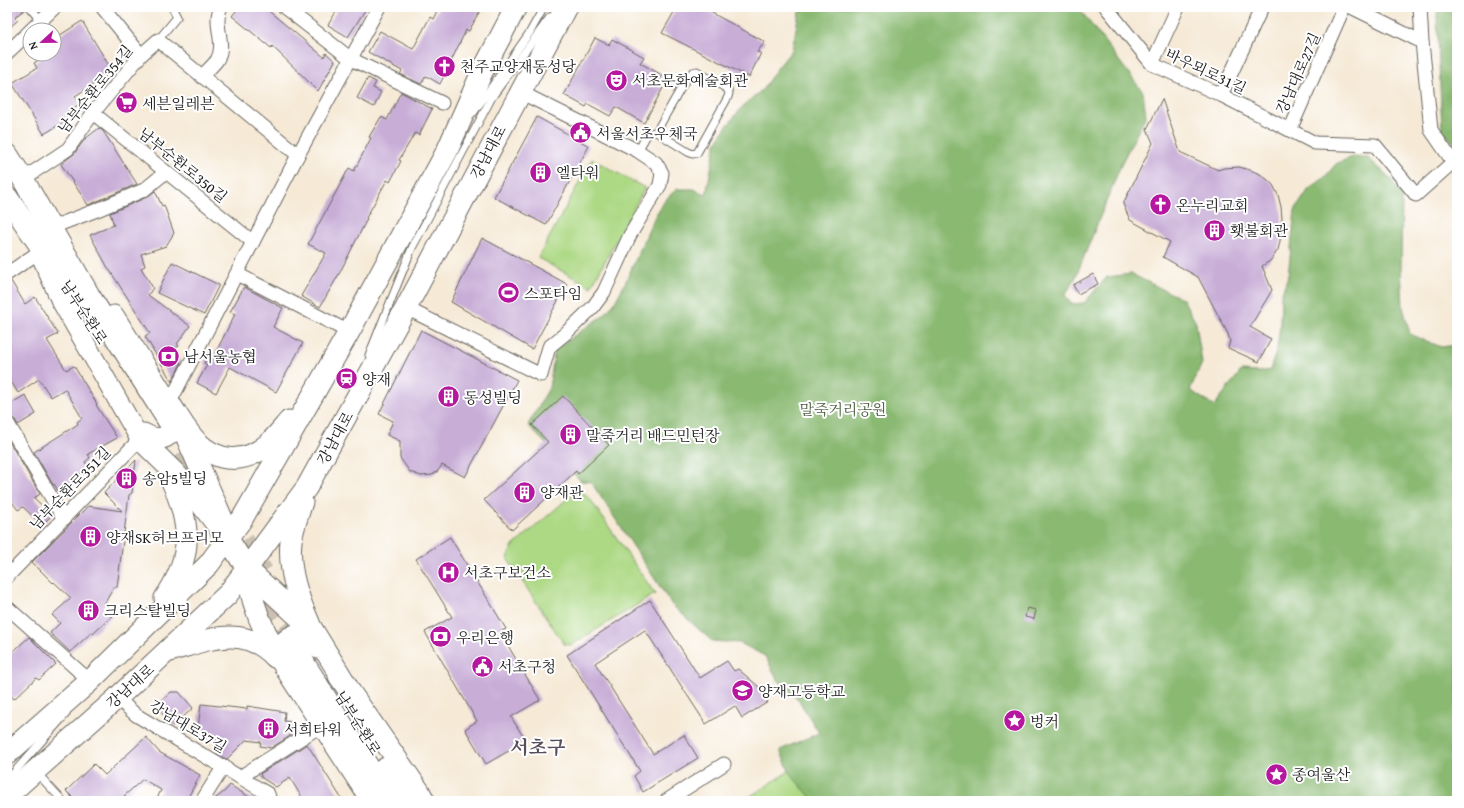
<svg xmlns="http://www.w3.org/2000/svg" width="1464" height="808" viewBox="0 0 1464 808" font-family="'Gentium Book Plus','Noto Serif KR',serif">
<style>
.green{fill:#add985;stroke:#647a50}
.forest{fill:#8ab972;stroke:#536a47}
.building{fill:#c8add7}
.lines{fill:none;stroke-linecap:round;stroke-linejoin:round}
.primary-tunnel{stroke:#cac1b2;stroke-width:21;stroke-dasharray:21 10;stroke-linecap:butt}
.lane-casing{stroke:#68645d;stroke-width:9}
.street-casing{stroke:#68645d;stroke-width:15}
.secondary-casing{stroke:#68645d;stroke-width:21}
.primary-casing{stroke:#68645d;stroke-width:23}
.lane{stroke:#fff;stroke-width:7}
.street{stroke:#fff;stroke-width:13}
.secondary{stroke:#fff;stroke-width:19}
.primary{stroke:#fff;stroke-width:21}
.labels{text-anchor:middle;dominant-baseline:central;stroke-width:4;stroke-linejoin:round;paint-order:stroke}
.poi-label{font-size:15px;fill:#1c1c1c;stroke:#fff;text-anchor:start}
.street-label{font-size:15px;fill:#1c1c1c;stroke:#fff}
.park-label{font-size:15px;fill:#4f5e41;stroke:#fff}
.district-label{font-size:19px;font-weight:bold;fill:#584f5d;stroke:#fff}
</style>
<rect width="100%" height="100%" fill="#fff"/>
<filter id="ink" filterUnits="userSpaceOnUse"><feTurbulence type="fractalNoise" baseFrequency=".025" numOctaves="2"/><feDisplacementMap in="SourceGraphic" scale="8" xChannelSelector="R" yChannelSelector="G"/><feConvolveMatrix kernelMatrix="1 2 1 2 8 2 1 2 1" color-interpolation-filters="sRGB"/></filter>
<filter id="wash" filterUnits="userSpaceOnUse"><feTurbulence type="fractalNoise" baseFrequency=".012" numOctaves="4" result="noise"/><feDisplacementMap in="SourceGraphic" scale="16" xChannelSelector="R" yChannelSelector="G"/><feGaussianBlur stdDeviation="0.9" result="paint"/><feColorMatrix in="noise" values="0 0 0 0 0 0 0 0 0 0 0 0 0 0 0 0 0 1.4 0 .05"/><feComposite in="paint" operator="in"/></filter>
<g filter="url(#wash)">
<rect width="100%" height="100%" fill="#f6ead7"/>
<g class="green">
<polygon points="592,159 645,188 591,287 538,258"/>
<polygon points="575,492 582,492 590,499 655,594 571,645 564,644 508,560 509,554 513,546"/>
<polygon points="794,768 815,801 743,801"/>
</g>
<g class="forest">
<polygon points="800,7 1078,7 1143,92 1146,116 1123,160 1075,279 1065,295 1071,304 1084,303 1107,277 1131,274 1183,299 1196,323 1202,363 1190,390 1214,406 1241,371 1259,372 1270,370 1277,349 1280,325 1281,295 1288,276 1295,210 1309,189 1324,178 1336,164 1354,156 1368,158 1388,176 1402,194 1401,268 1403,307 1410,334 1441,347 1457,345 1457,801 814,801 791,775 780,750 819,733 798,699 778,680 765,656 740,643 712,641 672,605 591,482 581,481 528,425 549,388 555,349 604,315 615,302 626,281 655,216 666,199 677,189 694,189 706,195 716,143 726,127 744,105 763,89 775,71 792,50"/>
<polygon points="1438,7 1457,7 1457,147 1442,130 1437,16"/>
</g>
<g id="blocks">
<g class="building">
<polygon points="7,7 25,7 25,9 15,17 18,20 7,30"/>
<polygon points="239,7 264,7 324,57 326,53 335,61 318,91 272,46 271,48 232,16"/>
<polygon points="339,7 367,7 348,37 328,25"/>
<polygon points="439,7 482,7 469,31 466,30 440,84 426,76 421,84 400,74 402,71 368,52 380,31 413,49 430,17 433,19"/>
<polygon points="677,7 715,7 712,13 765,42 757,52 761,53 749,77 662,33"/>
<polygon points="82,21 113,72 75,96 80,104 65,113 69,119 44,134 12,83 37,68 34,63 48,54 54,54 54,39"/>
<polygon points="595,38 609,45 612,39 644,57 640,63 662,75 657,84 663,88 644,123 616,107 610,116 588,104 586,107 564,95"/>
<polygon points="368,78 376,82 373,88 381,92 374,107 357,98"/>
<polygon points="401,92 432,109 419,135 415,133 399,160 401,161 390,182 387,180 366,218 367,219 339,274 320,307 301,296 326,253 308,244 349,168 354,171 371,138 369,137 381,117 387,120"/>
<polygon points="1162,99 1180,152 1218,170 1224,168 1239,167 1250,170 1260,174 1268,180 1273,185 1278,195 1281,207 1282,218 1280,241 1278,250 1270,261 1262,266 1272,290 1250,327 1271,339 1259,362 1228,348 1230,341 1228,334 1198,277 1163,257 1170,242 1130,220 1123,204 1153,143 1147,129"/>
<polygon points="537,117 589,146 546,225 494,197"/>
<polygon points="99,128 103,131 137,184 88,205 61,164 74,154 85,139"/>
<polygon points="155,191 162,206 164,205 174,233 166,246 141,254 145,266 141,268 153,288 148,295 190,326 177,344 179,346 173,349 181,363 172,382 145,336 150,333 107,266 90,235 114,225 110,213 147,197"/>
<polygon points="482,238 567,284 532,349 451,302"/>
<polygon points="172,262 219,285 204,315 157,293"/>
<polygon points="1093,274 1098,284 1078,294 1073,285"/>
<polygon points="11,281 25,304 35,297 58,334 47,340 66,370 74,366 97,404 96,405 117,438 88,454 90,458 85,462 89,468 72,479 75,483 59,492 54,484 53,485 34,452 78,424 77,422 82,418 65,389 51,397 39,379 18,393 7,375 7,282"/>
<polygon points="244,287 283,308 273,327 303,343 276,392 230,367 216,393 197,383 207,365 204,363 209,353 214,356 235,314 230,312"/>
<polygon points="421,330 517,380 465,477 442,465 438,471 432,475 421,476 410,472 400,458 400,441 387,435 393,421 379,414"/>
<polygon points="25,395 36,414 18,425 14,418 7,413 7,406"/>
<polygon points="563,396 609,445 578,474 576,471 512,530 484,500 548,442 532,425"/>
<polygon points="7,438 40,494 34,498 52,515 42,525 23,507 18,510 7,495"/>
<polygon points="136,460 132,493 129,495 117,587 114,587 103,606 112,616 93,634 92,632 70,652 50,633 60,623 52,615 71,598 54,582 53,583 32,562 88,506 122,511 104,493"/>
<polygon points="450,537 506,629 500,632 540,700 511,717 526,741 486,764 465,729 477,721 425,632 452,617 416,559"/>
<polygon points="650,600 700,678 727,661 734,671 738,669 758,686 768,702 742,718 735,706 706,724 645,630 595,663 653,754 684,735 698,758 643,792 634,776 640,771 567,655"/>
<polygon points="1027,608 1036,610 1034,619 1025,617"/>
<polygon points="29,637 56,664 39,680 36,678 14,699 7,691 7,657"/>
<polygon points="171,692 179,692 193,708 173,726 159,710 159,703"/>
<polygon points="201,704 247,709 247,706 285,712 284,721 292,722 290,736 271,748 260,746 261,742 246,740 227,759 224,758 217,754 217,739 197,736"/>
<polygon points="146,737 159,752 200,775 186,801 156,801 161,790 143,779 124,796 129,801 76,801 66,791 94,764 105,775"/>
<polygon points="307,744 321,766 343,801 304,801 290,778 276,787 262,778 260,774"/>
<polygon points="230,785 238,790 256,801 212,801 225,791"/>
</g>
</g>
</g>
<g filter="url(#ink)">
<use href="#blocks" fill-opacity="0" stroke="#68645d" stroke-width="1"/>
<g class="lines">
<g class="primary-tunnel">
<polyline points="158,430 193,485"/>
<polyline points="227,514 263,572"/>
<polyline points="248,574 297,653"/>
</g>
<defs>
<g id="lane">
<polyline points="30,7 41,20"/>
<polyline points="158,40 177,17 172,7"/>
<polyline points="474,112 530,32 544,7"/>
<polyline points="638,151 648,133 656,132 688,152 693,154 697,153 728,97 729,93 727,89 697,71 693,72 688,76 656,132"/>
<polyline points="369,355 412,248 483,114 492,97 550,17"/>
<polyline points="36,772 63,801"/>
<polyline points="7,780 66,714"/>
</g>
<g id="street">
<polyline points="102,7 141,55"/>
<polyline points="284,7 351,59 442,103"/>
<polyline points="1106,7 1152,64 1221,95 1315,143 1375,145 1416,195 1453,162 1431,130 1422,42 1420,7"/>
<polyline points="1351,7 1422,42"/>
<polyline points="31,30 55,7"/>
<polyline points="7,53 30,31"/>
<polyline points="1152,64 1178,7"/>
<path d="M202,77C206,71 213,66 217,60C227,44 212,23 221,7"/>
<polyline points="1221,95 1262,7"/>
<polyline points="93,113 253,242"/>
<polyline points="1290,130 1344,7"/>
<polyline points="23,179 68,149 93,113 141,55 158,40 298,155"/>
<polyline points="50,228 97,210 144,190 166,172"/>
<polyline points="7,274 39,252"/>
<polyline points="237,274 349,332"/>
<polyline points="406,308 541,375 549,347 566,333 593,307 604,292 630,235 660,185 662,173 656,163 638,151 520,92"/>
<polyline points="170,402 298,155 379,7"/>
<polyline points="7,422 64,519"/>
<polyline points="7,577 140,439"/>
<polyline points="7,607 90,681"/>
<polyline points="117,698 136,715 268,794 270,801"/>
<polyline points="240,777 322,725"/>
<polyline points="202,801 224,766"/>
<polyline points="666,801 724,764"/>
</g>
<g id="secondary">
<polyline points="42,258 60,299 140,439"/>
<polyline points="114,315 172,407"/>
</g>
<g id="primary">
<polyline points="7,154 23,179 89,295 169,422"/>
<polyline points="7,197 81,306"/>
<path d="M172,407C180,419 187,432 197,442C218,463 245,464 268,444C276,437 282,429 289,421"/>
<polyline points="187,438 224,523"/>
<polyline points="140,439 174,472 195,496 228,539 247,569 312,629 347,686"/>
<path d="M140,439L144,434C162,446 181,432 174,411"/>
<path d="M302,502C298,515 293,528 291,541C288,570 298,598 310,625"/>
<path d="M247,569C252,622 282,663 310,706C331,738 351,769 372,801"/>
<path d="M165,598C194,556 191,522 170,477"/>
<path d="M170,651C208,640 243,623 275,657"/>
<polyline points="298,653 387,797"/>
<path d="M285,667C284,662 281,654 282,648C284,637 302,629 311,637C314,640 316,644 318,648"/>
<polyline points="339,676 419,791 424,801"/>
<polyline points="7,754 90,681 209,564 242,519 349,332 447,151 482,72 516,7"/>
<polyline points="386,768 407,801"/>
<polyline points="7,796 117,698 228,594 307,487 406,308 566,7"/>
</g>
</defs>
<use href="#lane" class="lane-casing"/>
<use href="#street" class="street-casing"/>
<use href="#secondary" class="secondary-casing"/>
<use href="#primary" class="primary-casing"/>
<use href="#lane" class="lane"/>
<use href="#street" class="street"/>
<use href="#secondary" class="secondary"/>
<use href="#primary" class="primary"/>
</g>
</g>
<defs>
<symbol id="church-disc" viewBox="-11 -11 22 22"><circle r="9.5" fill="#b5179e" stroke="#fff"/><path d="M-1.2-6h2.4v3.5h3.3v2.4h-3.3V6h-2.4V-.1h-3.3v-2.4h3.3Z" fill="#fff"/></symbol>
<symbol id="theatre-disc" viewBox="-11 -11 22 22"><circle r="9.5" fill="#b5179e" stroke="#fff"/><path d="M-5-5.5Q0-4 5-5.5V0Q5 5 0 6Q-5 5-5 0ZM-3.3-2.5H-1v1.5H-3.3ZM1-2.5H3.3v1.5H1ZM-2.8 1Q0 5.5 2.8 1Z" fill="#fff"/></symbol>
<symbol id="supermarket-disc" viewBox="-11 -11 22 22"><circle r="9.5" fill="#b5179e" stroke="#fff"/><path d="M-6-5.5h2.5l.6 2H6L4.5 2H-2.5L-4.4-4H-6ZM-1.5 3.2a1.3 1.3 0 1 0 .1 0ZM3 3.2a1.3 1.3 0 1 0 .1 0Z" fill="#fff"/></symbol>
<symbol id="civic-disc" viewBox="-11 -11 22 22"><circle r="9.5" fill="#b5179e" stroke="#fff"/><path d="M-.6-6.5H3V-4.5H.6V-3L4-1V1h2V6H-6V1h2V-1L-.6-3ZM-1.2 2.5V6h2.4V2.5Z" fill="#fff"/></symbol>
<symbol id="building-disc" viewBox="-11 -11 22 22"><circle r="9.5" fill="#b5179e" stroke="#fff"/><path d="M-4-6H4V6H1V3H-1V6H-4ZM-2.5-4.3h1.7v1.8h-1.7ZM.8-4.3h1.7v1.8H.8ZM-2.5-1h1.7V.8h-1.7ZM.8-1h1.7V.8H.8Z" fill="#fff"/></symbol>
<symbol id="stadium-disc" viewBox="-11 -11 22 22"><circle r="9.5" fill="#b5179e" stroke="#fff"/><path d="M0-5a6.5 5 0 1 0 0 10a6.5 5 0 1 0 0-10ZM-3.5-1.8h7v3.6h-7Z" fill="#fff"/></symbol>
<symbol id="bank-disc" viewBox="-11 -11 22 22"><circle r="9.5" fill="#b5179e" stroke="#fff"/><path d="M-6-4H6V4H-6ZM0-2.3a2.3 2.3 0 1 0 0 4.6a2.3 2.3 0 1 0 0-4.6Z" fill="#fff"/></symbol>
<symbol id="station-disc" viewBox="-11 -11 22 22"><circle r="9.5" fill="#b5179e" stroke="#fff"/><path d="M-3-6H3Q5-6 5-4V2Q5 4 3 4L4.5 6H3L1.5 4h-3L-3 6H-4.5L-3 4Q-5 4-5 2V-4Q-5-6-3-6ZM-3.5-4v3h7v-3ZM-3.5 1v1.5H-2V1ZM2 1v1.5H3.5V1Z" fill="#fff"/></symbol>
<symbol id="hospital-disc" viewBox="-11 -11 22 22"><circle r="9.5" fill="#b5179e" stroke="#fff"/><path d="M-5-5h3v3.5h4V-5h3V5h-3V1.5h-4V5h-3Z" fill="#fff"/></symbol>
<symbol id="school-disc" viewBox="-11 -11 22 22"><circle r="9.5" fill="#b5179e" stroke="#fff"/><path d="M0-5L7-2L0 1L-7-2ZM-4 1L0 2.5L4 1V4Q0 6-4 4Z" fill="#fff"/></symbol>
<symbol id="sight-disc" viewBox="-11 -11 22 22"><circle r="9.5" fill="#b5179e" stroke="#fff"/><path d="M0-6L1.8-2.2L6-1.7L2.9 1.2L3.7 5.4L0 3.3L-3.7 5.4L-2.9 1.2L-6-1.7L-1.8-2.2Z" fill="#fff"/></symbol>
</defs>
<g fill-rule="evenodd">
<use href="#church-disc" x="432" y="54" width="25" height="25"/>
<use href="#theatre-disc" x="604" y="68" width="25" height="25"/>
<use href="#supermarket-disc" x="114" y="90" width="25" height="25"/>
<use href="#civic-disc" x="568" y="120" width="25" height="25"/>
<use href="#building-disc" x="528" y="160" width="25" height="25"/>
<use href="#church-disc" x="1148" y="192" width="25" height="25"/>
<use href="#building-disc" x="1202" y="218" width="25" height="25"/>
<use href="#stadium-disc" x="496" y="280" width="25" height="25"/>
<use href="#bank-disc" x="156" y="344" width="25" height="25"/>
<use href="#station-disc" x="334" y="366" width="25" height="25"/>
<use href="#building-disc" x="436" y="384" width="25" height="25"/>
<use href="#building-disc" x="558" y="422" width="25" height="25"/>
<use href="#building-disc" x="114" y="466" width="25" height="25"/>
<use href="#building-disc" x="512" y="480" width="25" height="25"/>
<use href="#building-disc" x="78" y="524" width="25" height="25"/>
<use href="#hospital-disc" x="436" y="560" width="25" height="25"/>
<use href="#building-disc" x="76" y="598" width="25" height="25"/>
<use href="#bank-disc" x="428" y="624" width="25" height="25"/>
<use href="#civic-disc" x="470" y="654" width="25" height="25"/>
<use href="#school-disc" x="730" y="678" width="25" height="25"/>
<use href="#sight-disc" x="1002" y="708" width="25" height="25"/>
<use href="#building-disc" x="256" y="716" width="25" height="25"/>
<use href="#sight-disc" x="1264" y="762" width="25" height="25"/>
</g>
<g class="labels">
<g class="poi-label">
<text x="460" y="66">천주교양재동성당</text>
<text x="632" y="80">서초문화예술회관</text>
<text x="142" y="103">세븐일레븐</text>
<text x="596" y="133">서울서초우체국</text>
<text x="556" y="172">엘타워</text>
<text x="1176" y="205">온누리교회</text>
<text x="1230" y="230">횃불회관</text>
<text x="524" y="293">스포타임</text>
<text x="184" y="356">남서울농협</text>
<text x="362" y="379">양재</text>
<text x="464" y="397">동성빌딩</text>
<text x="586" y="435">말죽거리 배드민턴장</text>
<text x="142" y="478">송암5빌딩</text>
<text x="540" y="492">양재관</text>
<text x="106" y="537">양재SK허브프리모</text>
<text x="464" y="572">서초구보건소</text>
<text x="104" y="610">크리스탈빌딩</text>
<text x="456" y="637">우리은행</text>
<text x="498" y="666">서초구청</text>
<text x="758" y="691">양재고등학교</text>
<text x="1030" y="721">벙커</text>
<text x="284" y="729">서희타워</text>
<text x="1292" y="774">종여울산</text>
</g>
<g class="street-label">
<text transform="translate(1206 71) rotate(25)">바우뫼로31길</text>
<text transform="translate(1298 73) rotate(-66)">강남대로27길</text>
<text transform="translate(95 89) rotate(-51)">남부순환로354길</text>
<text transform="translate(488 152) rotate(-62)">강남대로</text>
<text transform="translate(183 165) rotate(39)">남부순환로350길</text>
<text transform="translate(84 312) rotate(57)">남부순환로</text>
<text transform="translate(335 438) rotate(-61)">강남대로</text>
<text transform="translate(70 488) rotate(-46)">남부순환로351길</text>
<text transform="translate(130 686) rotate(-42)">강남대로</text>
<text transform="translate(358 723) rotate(58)">남부순환로</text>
<text transform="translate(188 726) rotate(31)">강남대로37길</text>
</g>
<g class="park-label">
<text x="843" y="409">말죽거리공원</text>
</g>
<g class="district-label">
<text x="538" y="747">서초구</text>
</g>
</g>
<rect width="1464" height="808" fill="none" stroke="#fff" stroke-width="24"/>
<g transform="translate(42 42) rotate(248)"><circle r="19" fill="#ffffff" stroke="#a4a4a4"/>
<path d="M0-3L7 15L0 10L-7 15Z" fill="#b5179e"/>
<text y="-6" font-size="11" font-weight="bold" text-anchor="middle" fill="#1c1c1c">N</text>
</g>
</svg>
